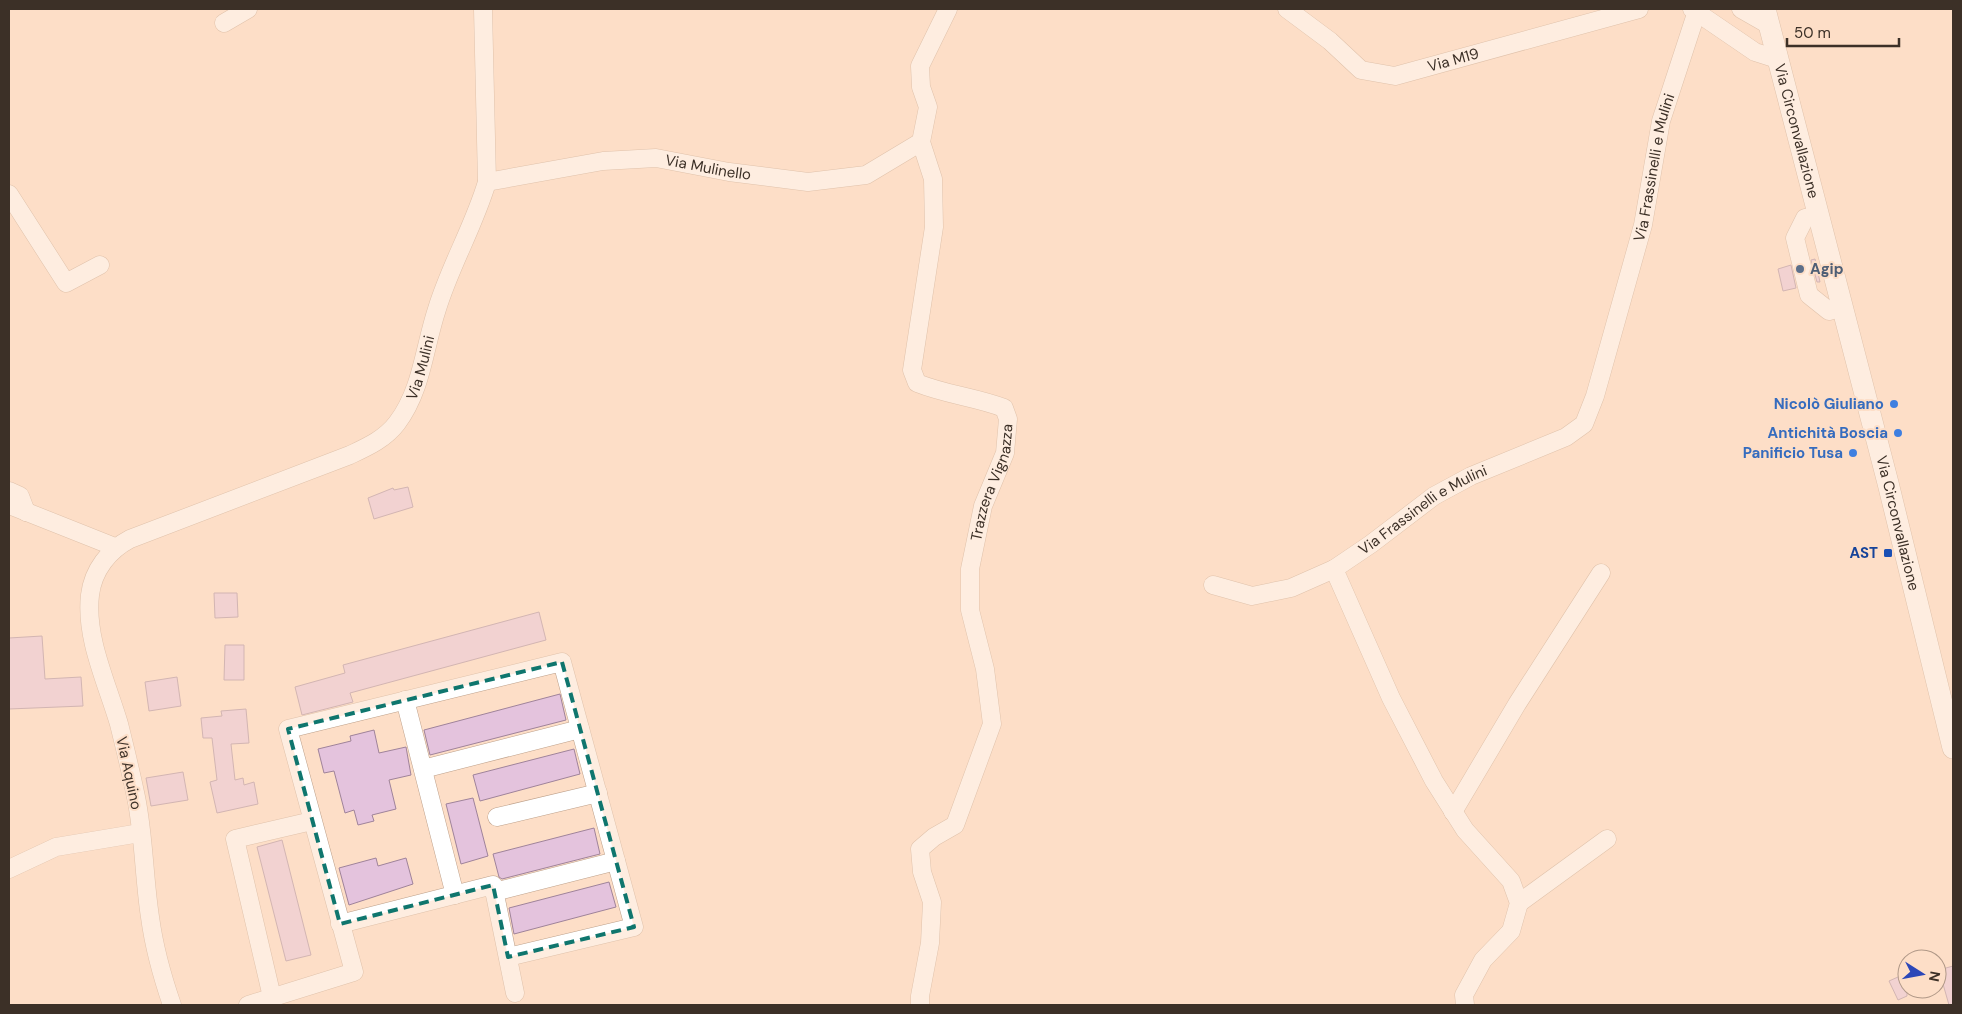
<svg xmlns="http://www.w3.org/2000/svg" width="1962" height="1014" viewBox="0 0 1962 1014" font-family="'DM Sans',sans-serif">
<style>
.building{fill:#e4c3dd;stroke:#9f839a}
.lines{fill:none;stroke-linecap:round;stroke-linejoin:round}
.minor-casing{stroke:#bda08a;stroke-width:19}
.major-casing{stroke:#bda08a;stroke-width:22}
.minor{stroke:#fff;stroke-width:18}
.major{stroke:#fff;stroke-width:21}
.marked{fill:none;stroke:#0f766e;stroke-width:4;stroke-dasharray:10 6;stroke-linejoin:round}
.service-dot{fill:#5c6f8a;stroke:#fddec7;stroke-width:2}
.shop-dot{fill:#3f7fe0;stroke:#fddec7;stroke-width:2}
.transit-dot{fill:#1a4fb4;stroke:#fddec7;stroke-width:2}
.labels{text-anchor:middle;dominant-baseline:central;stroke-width:4;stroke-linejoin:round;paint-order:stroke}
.street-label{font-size:15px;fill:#3c3027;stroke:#fddec7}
.service-label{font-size:15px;font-weight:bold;fill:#4e5e75;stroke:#fddec7;text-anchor:start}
.shop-label{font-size:15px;font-weight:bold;fill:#366cbe;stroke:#fddec7;text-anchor:end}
.transit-label{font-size:15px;font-weight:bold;fill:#164399;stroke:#fddec7;text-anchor:end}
</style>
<rect width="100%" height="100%" fill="#fddec7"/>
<g class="building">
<polygon points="1815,259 1820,282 1817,282 1811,260"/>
<polygon points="1791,265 1796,288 1783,291 1778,269"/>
<polygon points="408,487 413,507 374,519 368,498 393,488 394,490"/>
<polygon points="214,593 237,593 238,617 215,618"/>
<polygon points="539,612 546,640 350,693 353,702 302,715 295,687 345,673 343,665"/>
<polygon points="42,636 45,679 81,677 83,706 9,709 9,638"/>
<polygon points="225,645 244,645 244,680 224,680"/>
<polygon points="177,677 181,706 149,711 145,682"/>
<polygon points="560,694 566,720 430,755 424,730"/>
<polygon points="246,709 249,743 231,744 235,780 243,778 244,785 254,782 258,804 217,813 210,782 217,780 212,738 203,738 201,718 222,716 221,711"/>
<polygon points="374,730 379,753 406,747 411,775 389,780 396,809 372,815 374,821 358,825 354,810 345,813 334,771 324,773 318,749 351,741 350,736"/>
<polygon points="574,749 580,774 480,801 473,775"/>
<polygon points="183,772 188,800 151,806 146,778"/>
<polygon points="473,798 488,856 461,864 446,804"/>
<polygon points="594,828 600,854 502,879 499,877 493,854"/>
<polygon points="282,840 311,955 286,961 257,847"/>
<polygon points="376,858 378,866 406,858 413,884 349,905 339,868"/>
<polygon points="609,882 616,907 514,934 509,908"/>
<polygon points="1953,966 1953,1005 1949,1005 1939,970"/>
<polygon points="1907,973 1907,996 1898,1000 1889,981"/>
</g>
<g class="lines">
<defs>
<g id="minor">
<path id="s1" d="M1287,9L1330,41L1361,70L1395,76L1639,9"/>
<polyline points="1692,9 1755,52 1777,59"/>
<polyline points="1741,9 1769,25"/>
<polyline points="224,23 248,9"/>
<path id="s2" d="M487,182L603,161L656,158L729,172L808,182L866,175L921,142"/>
<polyline points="9,194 66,283 100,265"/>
<polyline points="1819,215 1805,218 1795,238 1809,295 1829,311 1843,307"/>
<polyline points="9,491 20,496 26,512"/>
<polyline points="9,505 115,547"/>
<polyline points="1213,585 1252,596 1291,588 1334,569"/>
<polyline points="405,700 455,895"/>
<polyline points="423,769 580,729"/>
<polyline points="1453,812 1517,704 1601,573"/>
<polyline points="497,817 598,793"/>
<polyline points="9,869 56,847 140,833"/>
<polyline points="494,892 616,861"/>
<polyline points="1519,903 1607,839"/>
<polyline points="340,924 493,885 515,993"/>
<polyline points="272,997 235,839 312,821"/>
<path id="s3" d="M172,1005C162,976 154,947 150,917C144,878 144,836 136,797C131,773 125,748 119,724C107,683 85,638 90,595C93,570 109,550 130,539L350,455C367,447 385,439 397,423C422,390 424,348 437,309C450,266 474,226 487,182L483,9"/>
<polyline points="248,1005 354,972 288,729 562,662 634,927 508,957"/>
<path id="s4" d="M920,1005V996L930,943L932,902L922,872L920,849L934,837L955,825L992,724L985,669L970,610V569L983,506L1005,453L1008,419L1004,408C975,397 947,395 917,383L912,370L934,227L933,179L921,142L928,107L921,87L920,66L948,9"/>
<path id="s5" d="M1465,1005L1464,995L1483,960L1511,931L1519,903L1511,881L1465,830L1434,781L1391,698L1334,569L1371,544L1434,496L1471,476L1566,437L1584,424L1595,396L1643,225L1661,121L1697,11"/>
</g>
<g id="major">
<path id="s6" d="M1765,9L1888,483L1953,748"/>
</g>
</defs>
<use href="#minor" class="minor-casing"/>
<use href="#major" class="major-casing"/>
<use href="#minor" class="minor"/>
<use href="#major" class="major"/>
</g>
<path d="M0 0H1962V1014H0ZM562,662L634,927L508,957L493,885L340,924L288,729Z" fill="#fddec7" fill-opacity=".55" fill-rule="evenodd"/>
<path class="marked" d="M562,662L634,927L508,957L493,885L340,924L288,729Z"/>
<circle class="service-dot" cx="1800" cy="269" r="5"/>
<g class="shop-dot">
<circle cx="1894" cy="404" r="5"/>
<circle cx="1898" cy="433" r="5"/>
<circle cx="1853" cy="453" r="5"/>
</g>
<rect class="transit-dot" x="1883" y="548" width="10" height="10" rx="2.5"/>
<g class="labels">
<g class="street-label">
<text stroke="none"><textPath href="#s1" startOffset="191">Via M19</textPath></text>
<text stroke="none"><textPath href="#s6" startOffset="126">Via Circonvallazione</textPath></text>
<text stroke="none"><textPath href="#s2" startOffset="224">Via Mulinello</textPath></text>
<text stroke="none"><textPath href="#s5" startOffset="1061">Via Frassinelli e Mulini</textPath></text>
<text stroke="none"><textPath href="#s3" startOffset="845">Via Mulini</textPath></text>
<text stroke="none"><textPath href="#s4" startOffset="556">Trazzera Vignazza</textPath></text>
<text stroke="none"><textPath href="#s5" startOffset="611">Via Frassinelli e Mulini</textPath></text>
<text stroke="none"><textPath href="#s6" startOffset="531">Via Circonvallazione</textPath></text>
<text transform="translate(129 773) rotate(78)">Via Aquino</text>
</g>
<g class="service-label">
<text x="1810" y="269">Agip</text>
</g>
<g class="shop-label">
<text x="1884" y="404">Nicolò Giuliano</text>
<text x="1888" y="433">Antichità Boscia</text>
<text x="1843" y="453">Panificio Tusa</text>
</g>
<g class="transit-label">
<text x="1878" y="553">AST</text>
</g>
</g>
<rect width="1962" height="1014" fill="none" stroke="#3c3027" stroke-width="20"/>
<g transform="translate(1922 974) rotate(101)"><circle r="24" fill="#fddec7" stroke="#b09887"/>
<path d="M0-4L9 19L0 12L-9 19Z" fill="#2c47b8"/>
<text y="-8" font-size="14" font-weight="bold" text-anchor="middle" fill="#3c3027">N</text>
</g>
<path d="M1787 38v8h112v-8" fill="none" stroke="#3c3027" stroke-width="2.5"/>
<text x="1794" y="38" font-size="15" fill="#3c3027" stroke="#fddec7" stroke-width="4" paint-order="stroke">50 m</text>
</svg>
